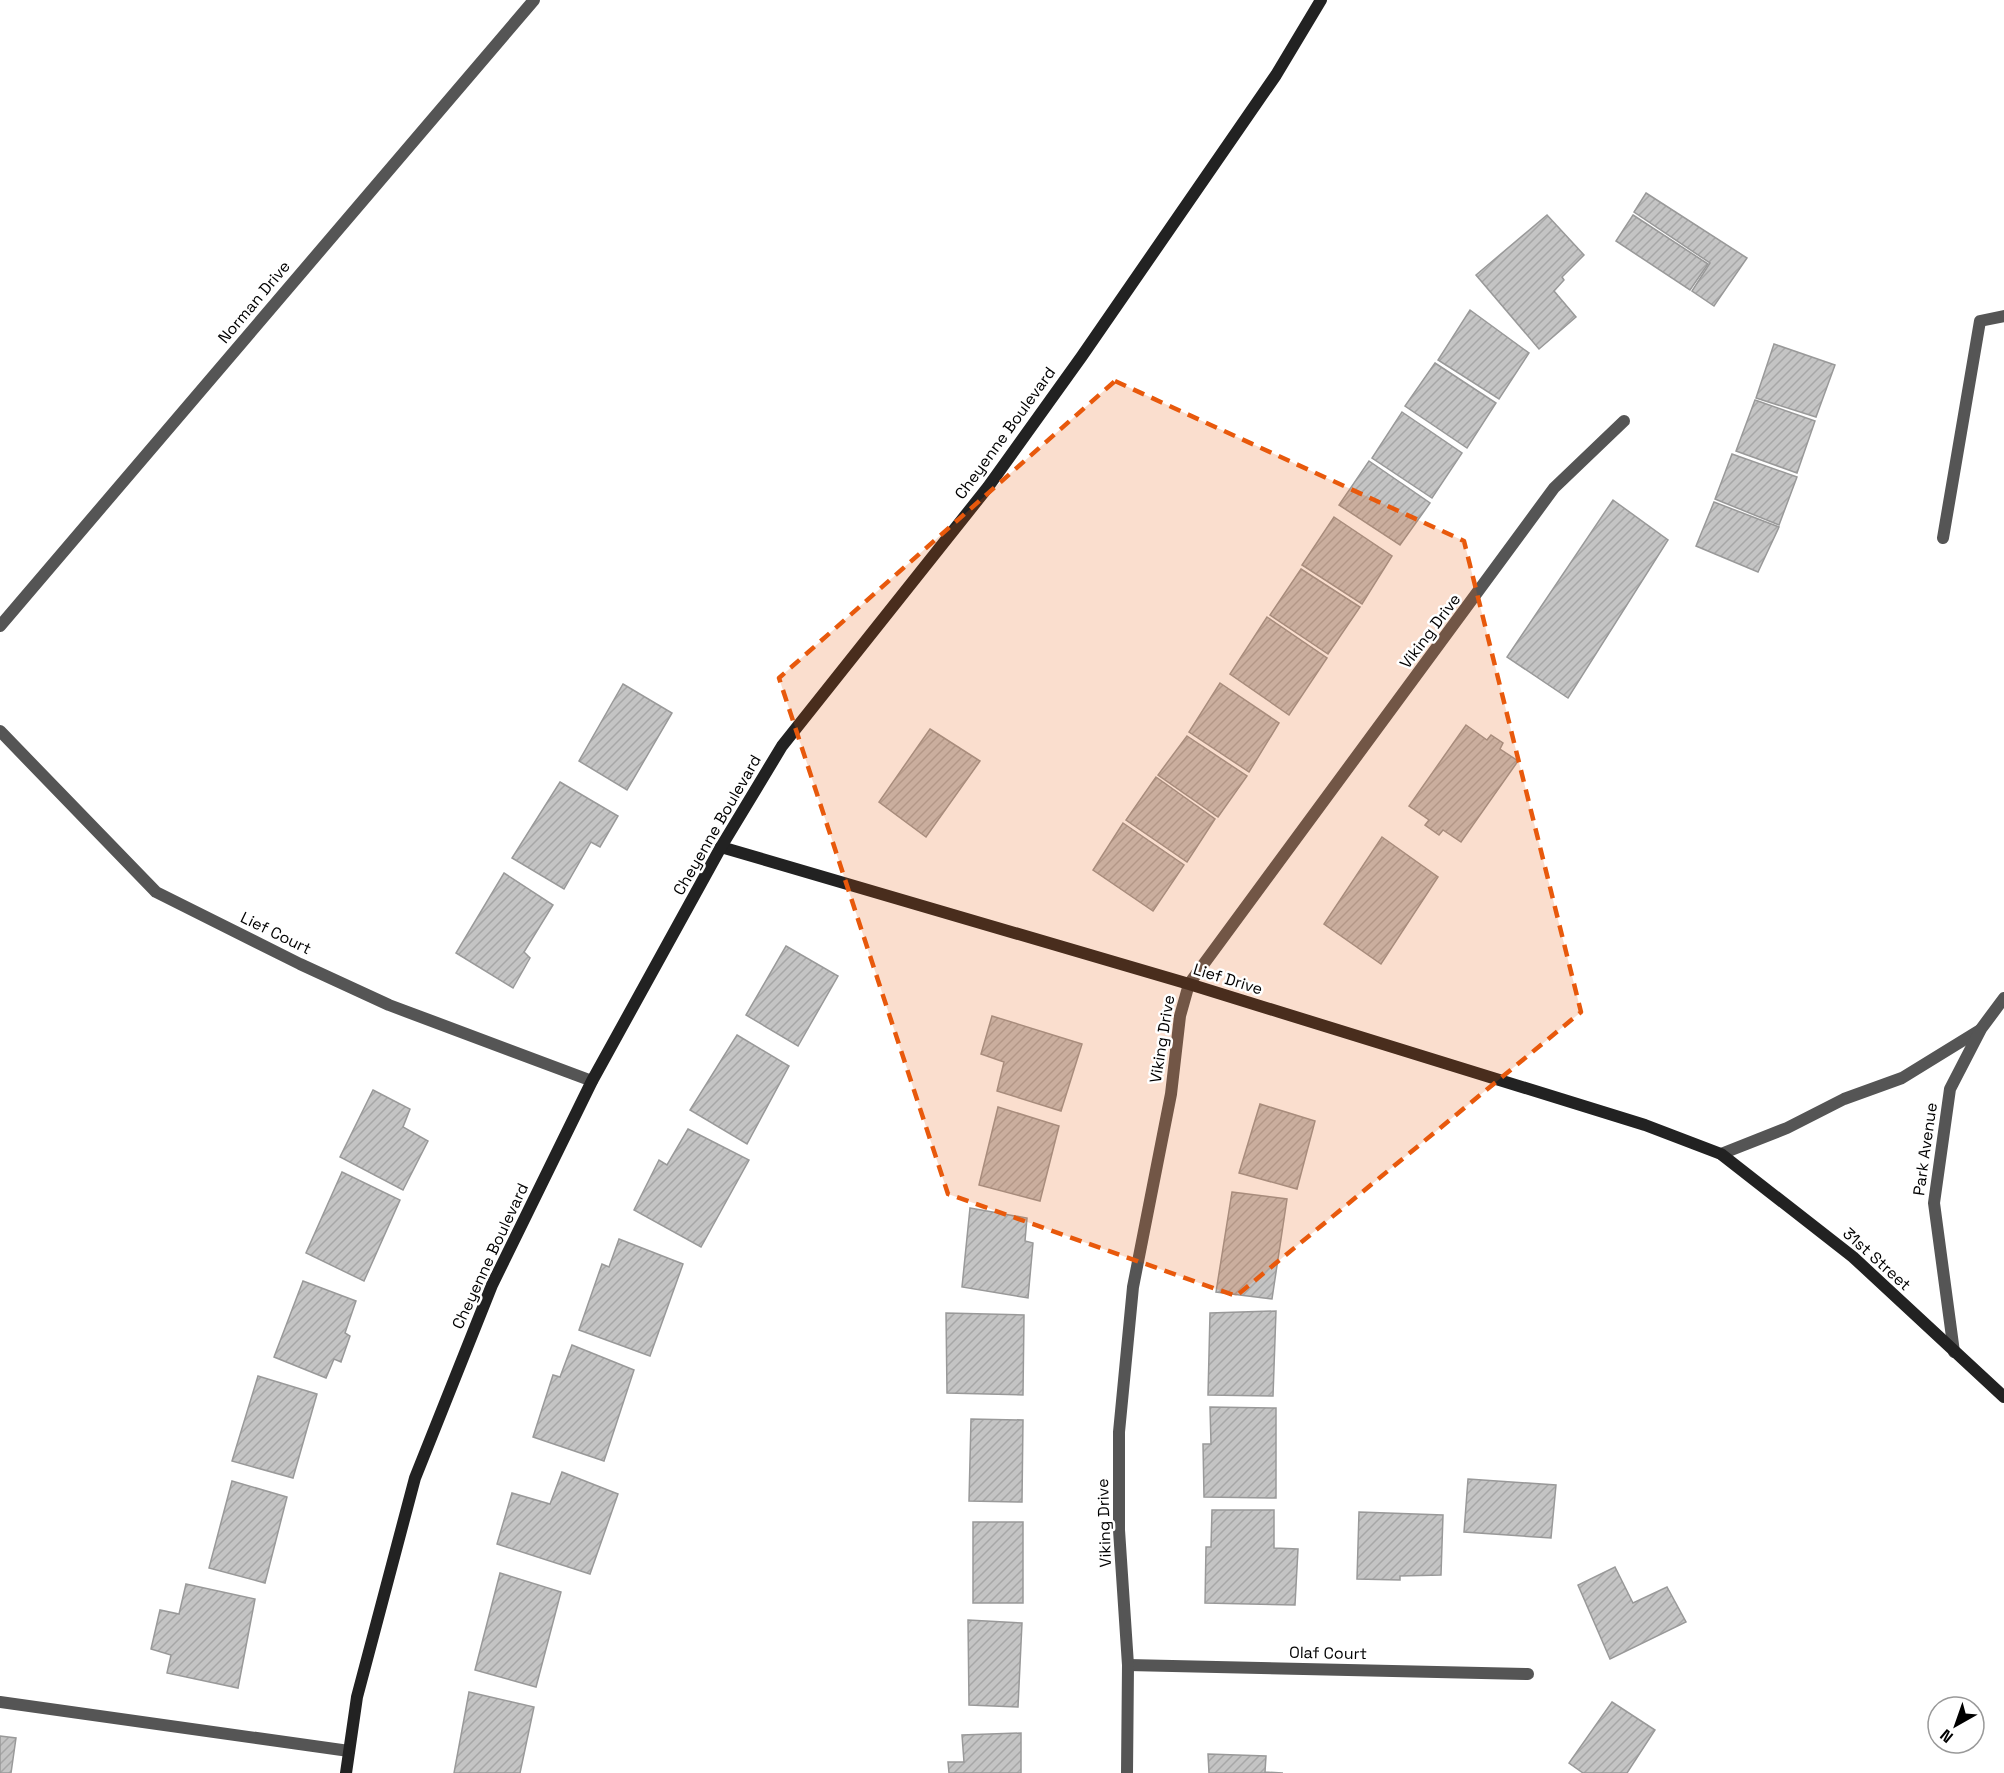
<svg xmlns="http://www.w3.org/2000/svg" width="2004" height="1773" viewBox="0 0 2004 1773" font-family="'Space Grotesk',sans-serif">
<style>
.building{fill:url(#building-hatch);stroke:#999;stroke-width:1.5}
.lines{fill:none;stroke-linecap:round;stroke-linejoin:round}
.lane{stroke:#555;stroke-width:12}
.street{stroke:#555;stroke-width:12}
.secondary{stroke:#222;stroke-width:12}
.marked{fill:#e8590c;fill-opacity:0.2;stroke:#e8590c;stroke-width:4.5;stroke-dasharray:12 8;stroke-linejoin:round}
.labels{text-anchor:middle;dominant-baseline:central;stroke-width:5;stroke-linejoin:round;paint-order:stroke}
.street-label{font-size:16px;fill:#000;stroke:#fff}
</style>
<defs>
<pattern id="building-hatch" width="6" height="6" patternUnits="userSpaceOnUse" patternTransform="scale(1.5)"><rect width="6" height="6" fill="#c4c4c4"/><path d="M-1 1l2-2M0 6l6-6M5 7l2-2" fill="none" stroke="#a7a7a7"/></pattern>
</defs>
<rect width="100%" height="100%" fill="#fff"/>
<g class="building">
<polygon points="1646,193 1747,258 1714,306 1692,291 1710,263 1634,212"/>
<polygon points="1547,215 1584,255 1562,277 1564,280 1554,291 1576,317 1539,349 1476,275"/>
<polygon points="1633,215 1708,264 1690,290 1616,241"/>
<polygon points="1470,310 1529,353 1499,399 1438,360"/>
<polygon points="1774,344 1835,365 1816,417 1756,398"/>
<polygon points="1435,363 1496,403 1467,448 1405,406"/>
<polygon points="1755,400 1815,421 1797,473 1736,451"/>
<polygon points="1402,412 1462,453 1432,498 1372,458"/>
<polygon points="1732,454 1797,477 1779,525 1715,499"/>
<polygon points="1369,461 1430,503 1400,545 1339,505"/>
<polygon points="1613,500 1668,540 1568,698 1507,657"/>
<polygon points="1714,502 1779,527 1758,572 1696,546"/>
<polygon points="1334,517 1392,556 1362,604 1302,565"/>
<polygon points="1301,569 1360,607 1328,654 1270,615"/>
<polygon points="1267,617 1327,658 1289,715 1230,674"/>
<polygon points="1220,683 1279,723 1249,772 1189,732"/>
<polygon points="623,684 672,713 627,790 579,761"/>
<polygon points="1466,725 1487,740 1491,735 1503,743 1500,749 1518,761 1461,842 1443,830 1439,835 1425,825 1429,820 1409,806"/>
<polygon points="930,729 980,761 926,837 879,802"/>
<polygon points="1187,736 1247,776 1218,817 1158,775"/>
<polygon points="1156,777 1215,819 1187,862 1126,820"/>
<polygon points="560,782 618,816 600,847 591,842 564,889 512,858"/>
<polygon points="1123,823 1184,865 1153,911 1093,870"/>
<polygon points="1382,837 1438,877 1381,964 1324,924"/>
<polygon points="504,873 553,905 524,952 530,958 513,988 456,953"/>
<polygon points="786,946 838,976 798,1046 746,1015"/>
<polygon points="992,1016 1082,1044 1061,1111 997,1091 1004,1062 981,1054"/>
<polygon points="737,1035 789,1066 747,1144 690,1110"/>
<polygon points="373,1090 410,1109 403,1127 428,1141 403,1190 340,1157"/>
<polygon points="1260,1104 1315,1121 1297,1189 1239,1173"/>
<polygon points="998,1107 1059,1126 1040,1201 979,1185"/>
<polygon points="688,1129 749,1160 701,1247 634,1210 659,1160 667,1165"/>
<polygon points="342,1172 400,1200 364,1281 306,1253"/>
<polygon points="1232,1192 1287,1199 1272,1299 1216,1292"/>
<polygon points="970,1208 1027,1218 1025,1241 1033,1243 1028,1298 962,1287"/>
<polygon points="619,1239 683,1264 650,1356 579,1330 602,1264 609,1267"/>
<polygon points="303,1281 356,1301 345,1333 350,1336 341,1362 334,1359 326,1378 274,1357"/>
<polygon points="1276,1311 1273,1396 1208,1395 1210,1313"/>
<polygon points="946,1313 1024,1315 1023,1395 947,1393"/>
<polygon points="572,1345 634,1370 604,1461 533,1437 553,1375 560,1377"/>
<polygon points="258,1376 317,1394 293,1478 232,1461"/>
<polygon points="1210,1407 1276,1408 1276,1498 1204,1497 1203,1444 1211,1444"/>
<polygon points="971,1419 1023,1420 1022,1502 969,1501"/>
<polygon points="562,1472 618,1494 590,1574 497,1544 512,1493 550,1504"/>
<polygon points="1468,1479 1556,1485 1551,1538 1464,1532"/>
<polygon points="232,1481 287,1497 265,1583 209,1568"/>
<polygon points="1212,1510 1274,1510 1274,1548 1298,1549 1295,1605 1205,1603 1206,1547 1211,1547"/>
<polygon points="1359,1512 1443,1515 1441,1575 1400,1576 1400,1580 1357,1579"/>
<rect x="973" y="1522" width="50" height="81"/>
<polygon points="1615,1567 1633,1603 1667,1587 1686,1622 1610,1659 1578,1585"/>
<polygon points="500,1573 561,1592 536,1687 475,1670"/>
<polygon points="186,1584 255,1599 238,1688 167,1673 171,1655 151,1649 160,1610 179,1614"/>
<polygon points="968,1620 1022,1623 1018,1707 969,1705"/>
<polygon points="469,1692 534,1707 520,1773 454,1773"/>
<polygon points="1612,1702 1655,1730 1627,1773 1583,1773 1569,1763"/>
<polygon points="1021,1733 1021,1773 949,1773 948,1762 964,1762 962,1735"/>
<polygon points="0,1736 16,1738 11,1773 0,1773"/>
<polygon points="1208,1754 1266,1756 1265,1772 1283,1773 1209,1773"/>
</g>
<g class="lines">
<g class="lane">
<polyline points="1943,538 1980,321 2004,316"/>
<polyline points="0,1702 349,1751"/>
</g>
<g class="street">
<polyline points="0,626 534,0"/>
<polyline points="0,731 156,892 300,964 389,1005 592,1081"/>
<polyline points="1721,1154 1787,1128 1844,1099 1902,1078 1980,1030"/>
<polyline points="1954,1352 1934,1203 1950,1089 1981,1029 2004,998"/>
<polyline points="1128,1665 1528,1674"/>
<polyline points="1127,1773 1128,1665 1119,1530 1119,1432 1133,1287 1171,1094 1180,1016 1189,984 1554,488 1624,421"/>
</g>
<g class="secondary">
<polyline points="721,847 1189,984 1645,1125 1721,1154 1853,1257 2004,1397"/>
<polyline points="346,1773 357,1697 415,1478 492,1285 592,1081 721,847 782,746 988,487 1082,356 1276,75 1321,0"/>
</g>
</g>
<path class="marked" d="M1115,381L1464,541L1581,1012L1236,1296L948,1194L779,678Z"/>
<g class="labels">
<g class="street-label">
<text transform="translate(254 302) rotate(-50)">Norman Drive</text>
<text transform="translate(1005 433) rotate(-54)">Cheyenne Boulevard</text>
<text transform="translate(1430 631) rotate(-53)">Viking Drive</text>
<text transform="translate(717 825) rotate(-60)">Cheyenne Boulevard</text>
<text transform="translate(276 933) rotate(26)">Lief Court</text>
<text transform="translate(1228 979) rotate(17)">Lief Drive</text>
<text transform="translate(1162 1039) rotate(-81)">Viking Drive</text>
<text transform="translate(1925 1149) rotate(-82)">Park Avenue</text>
<text transform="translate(490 1256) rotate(-65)">Cheyenne Boulevard</text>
<text transform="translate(1877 1259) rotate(42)">31st Street</text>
<text transform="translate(1104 1523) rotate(-92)">Viking Drive</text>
<text transform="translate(1328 1653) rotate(1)">Olaf Court</text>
</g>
</g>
<g transform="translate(1956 1725) rotate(220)"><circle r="28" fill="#ffffff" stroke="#999999" stroke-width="1.5"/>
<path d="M0-4.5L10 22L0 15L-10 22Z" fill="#000000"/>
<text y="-9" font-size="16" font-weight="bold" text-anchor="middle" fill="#000000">N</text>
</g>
</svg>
